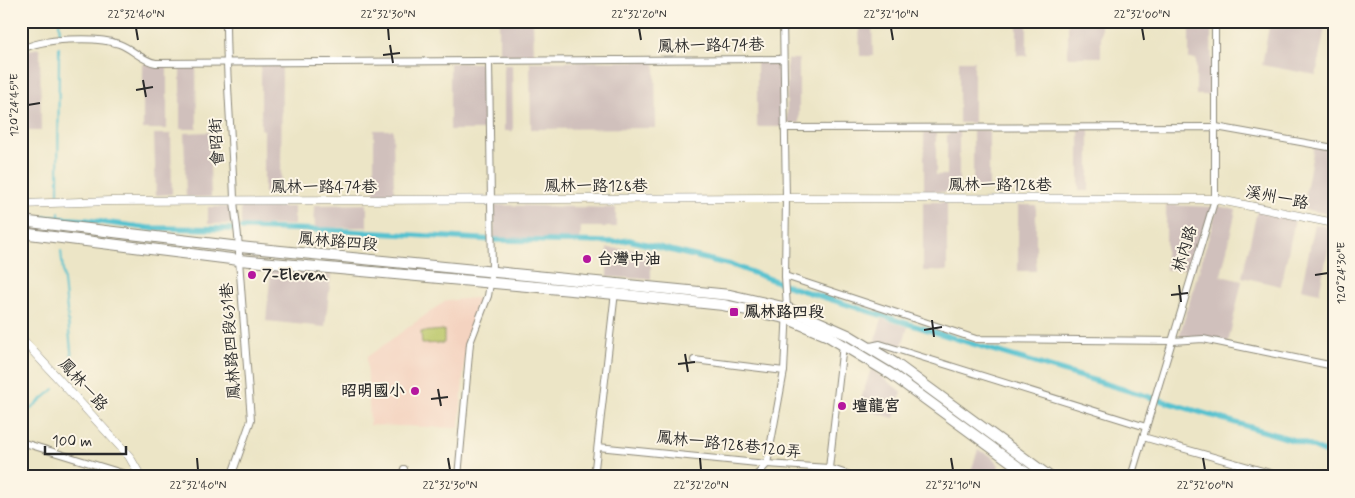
<svg xmlns="http://www.w3.org/2000/svg" width="1355" height="498" viewBox="0 0 1355 498" font-family="Mynerve,'LXGW WenKai TC',sans-serif">
<style>
.built{fill:#f4d3c0}
.industrial{fill:#d0c0bc}
.green{fill:#bcc86a;stroke:#747a4a}
.lines{fill:none;stroke-linecap:round;stroke-linejoin:round}
.stream{stroke:#55c1cf;stroke-width:2}
.canal{stroke:#55c1cf;stroke-width:5.5}
.minor-casing{stroke:#8c8878;stroke-width:8}
.tertiary-casing{stroke:#8c8878;stroke-width:9}
.primary-casing{stroke:#8c8878;stroke-width:12}
.minor{stroke:#fff;stroke-width:6}
.tertiary{stroke:#fff;stroke-width:8}
.primary{stroke:#fff;stroke-width:10}
.ticks{fill:none;stroke:#2b2b2b;stroke-width:2}
.poi-dot{fill:#b5179e;stroke:#fcf5e5;stroke-width:2}
.labels{text-anchor:middle;dominant-baseline:central;stroke-width:4;stroke-linejoin:round;paint-order:stroke}
.street-label{font-size:16px;fill:#2b2b2b;stroke:#fcf5e5}
.poi-label{font-size:16px;font-weight:bold;fill:#2b2b2b;stroke:#fcf5e5;text-anchor:start}
.neatline{fill:none;stroke:#2b2b2b;stroke-width:2}
.ticks-label{font-size:12px;text-anchor:middle;fill:#2b2b2b}
</style>
<rect width="100%" height="100%" fill="#fcf5e5"/>
<filter id="ink" filterUnits="userSpaceOnUse"><feTurbulence type="fractalNoise" baseFrequency=".02" numOctaves="2"/><feDisplacementMap in="SourceGraphic" scale="10" xChannelSelector="R" yChannelSelector="G"/><feConvolveMatrix kernelMatrix="1 2 1 2 8 2 1 2 1" color-interpolation-filters="sRGB"/></filter>
<filter id="wash" filterUnits="userSpaceOnUse"><feTurbulence type="fractalNoise" baseFrequency=".0096" numOctaves="4" result="noise"/><feDisplacementMap in="SourceGraphic" scale="20" xChannelSelector="R" yChannelSelector="G"/><feGaussianBlur stdDeviation="1.12" result="paint"/><feColorMatrix in="noise" values="0 0 0 0 0 0 0 0 0 0 0 0 0 0 0 0 0 1.4 0 .05"/><feComposite in="paint" operator="in"/></filter>
<g filter="url(#wash)">
<rect width="100%" height="100%" fill="#ece5c6"/>
<polygon class="built" points="474,298 482,300 466,344 459,428 370,425 367,357 445,301"/>
<g class="industrial">
<polygon points="499,21 533,21 534,57 499,57"/>
<polygon points="859,21 872,21 873,56 860,56"/>
<rect x="1017" y="21" width="10" height="35"/>
<rect x="1068" y="21" width="33" height="36"/>
<polygon points="1189,21 1211,21 1212,95 1196,95 1196,59 1189,59"/>
<polygon points="1270,21 1326,21 1316,75 1262,65"/>
<polygon points="40,48 41,131 21,131 21,51"/>
<rect x="787" y="59" width="12" height="64"/>
<polygon points="655,61 656,128 531,129 530,62"/>
<rect x="757" y="61" width="25" height="66"/>
<rect x="959" y="61" width="15" height="62"/>
<polygon points="261,63 282,63 281,193 264,193 264,130 261,129"/>
<polygon points="450,63 479,63 483,72 487,75 487,130 450,130"/>
<rect x="143" y="64" width="24" height="65"/>
<polygon points="180,64 196,64 197,129 180,129"/>
<polygon points="512,65 513,131 504,131 504,65"/>
<polygon points="1334,103 1334,143 1327,142"/>
<rect x="1079" y="129" width="10" height="62"/>
<polygon points="374,130 393,130 394,195 374,195"/>
<polygon points="924,130 936,130 936,175 947,175 947,135 949,134 949,130 959,130 959,192 924,192"/>
<rect x="973" y="130" width="16" height="60"/>
<polygon points="209,132 211,197 186,197 184,133"/>
<polygon points="154,134 171,134 172,194 156,195"/>
<polygon points="1314,146 1334,150 1334,215 1303,209"/>
<rect x="923" y="202" width="24" height="69"/>
<polygon points="367,204 367,227 315,228 314,205"/>
<polygon points="495,205 616,208 616,227 581,227 580,242 494,238"/>
<rect x="1018" y="205" width="18" height="66"/>
<polygon points="1166,205 1214,207 1195,269 1166,270"/>
<polygon points="1218,206 1236,210 1221,276 1242,281 1228,343 1196,337 1179,337"/>
<rect x="208" y="207" width="27" height="17"/>
<polygon points="241,207 294,207 294,225 241,226"/>
<polygon points="1257,211 1295,220 1281,286 1242,277"/>
<polygon points="1315,224 1333,228 1319,293 1301,289"/>
<polygon points="607,248 651,250 651,279 607,277"/>
<polygon points="271,269 331,275 325,327 266,321"/>
<polygon points="882,319 908,327 900,351 874,343"/>
<polygon points="871,369 902,392 894,418 858,408"/>
<polygon points="978,450 990,455 999,465 995,477 969,477"/>
</g>
<polygon class="green" points="444,330 444,343 422,344 421,332"/>
<g class="lines">
<g class="stream">
<polyline points="59,21 60,35"/>
<polyline points="58,193 59,47"/>
<polyline points="59,212 59,218"/>
<polyline points="61,251 73,370"/>
<polyline points="21,417 54,389"/>
</g>
<g class="canal">
<polyline points="46,218 86,220 148,228 232,229"/>
<polyline points="242,228 327,230 495,240 616,242 629,240 735,266 794,288 989,349 1303,443 1334,456"/>
</g>
</g>
</g>
<g filter="url(#ink)">
<g class="lines">
<defs>
<g id="minor">
<path d="M226,21C226,81 232,139 234,199C235,219 240,239 239,260L251,420L231,477"/>
<path d="M21,50C41,38 97,36 119,44C133,49 142,61 156,63L783,59"/>
<polyline points="784,128 1216,127 1334,148"/>
<polyline points="785,276 976,339 1172,341 1203,339 1334,366"/>
<polyline points="866,347 880,344 1146,427"/>
<polyline points="694,360 784,371"/>
<polyline points="1143,437 1284,477"/>
<polyline points="21,442 135,477"/>
<polyline points="598,447 767,464 829,468 856,477"/>
<polyline points="404,477 404,469"/>
<polyline points="458,477 470,343 488,296 492,271 489,62"/>
<polyline points="594,477 615,292"/>
<polyline points="755,477 767,464 784,371 787,308 785,276 786,198 783,21"/>
<polyline points="828,477 843,345"/>
<polyline points="1131,477 1215,199 1215,21"/>
</g>
<g id="tertiary">
<polyline points="21,204 111,201 786,198 1215,199 1334,223"/>
<polyline points="21,338 129,456 141,477"/>
</g>
<g id="primary">
<polyline points="21,221 240,247 730,295 787,308 848,335 896,364 1050,477"/>
<polyline points="21,233 239,260 615,294 723,305 786,318 828,336 891,374 1032,477"/>
</g>
</defs>
<use href="#minor" class="minor-casing"/>
<use href="#tertiary" class="tertiary-casing"/>
<use href="#primary" class="primary-casing"/>
<use href="#minor" class="minor"/>
<use href="#tertiary" class="tertiary"/>
<use href="#primary" class="primary"/>
</g>
</g>
<path class="ticks" d="M136,28L138,40M388,28L389,40M639,28L641,40M891,28L893,40M1142,28L1144,40M390,45L393,63M383,55L400,53M143,80L146,97M136,90L153,87M28,105L40,103M1315,275L1328,273M1179,285L1181,302M1171,295L1188,293M932,320L934,337M924,330L942,327M685,354L688,372M678,364L695,362M438,389L441,406M431,399L448,397M197,458L198,470M448,458L450,470M700,458L701,470M951,458L953,470M1203,458L1205,470"/>
<g class="poi-dot">
<circle cx="587" cy="259" r="5"/>
<circle cx="252" cy="275" r="5"/>
<rect x="729" y="307" width="10" height="10" rx="2.5"/>
<circle cx="415" cy="391" r="5"/>
<circle cx="842" cy="406" r="5"/>
</g>
<g class="labels">
<g class="street-label">
<text transform="translate(711 46) rotate(-1)">鳳林一路474巷</text>
<text transform="translate(217 142) rotate(-93)">會昭街</text>
<text x="1000" y="185">鳳林一路128巷</text>
<text x="596" y="186">鳳林一路128巷</text>
<text x="324" y="187">鳳林一路474巷</text>
<text transform="translate(1277 198) rotate(11)">溪州一路</text>
<text transform="translate(338 242) rotate(5)">鳳林路四段</text>
<text transform="translate(1185 249) rotate(-73)">林內路</text>
<text transform="translate(231 341) rotate(-94)">鳳林路四段631巷</text>
<text transform="translate(83 385) rotate(48)">鳳林一路</text>
<text transform="translate(729 445) rotate(6)">鳳林一路128巷120弄</text>
</g>
<g class="poi-label">
<text x="597" y="259">台灣中油</text>
<text x="262" y="275">7-Eleven</text>
<text x="744" y="312">鳳林路四段</text>
<text x="405" y="391" text-anchor="end">昭明國小</text>
<text x="852" y="406">壇龍宮</text>
</g>
</g>
<rect width="1355" height="498" fill="none" stroke="#fcf5e5" stroke-width="55"/>
<path d="M45 446v8h81v-8" fill="none" stroke="#2b2b2b" stroke-width="2.5"/>
<text x="52" y="446" font-size="15" fill="#2b2b2b" stroke="#fcf5e5" stroke-width="4" paint-order="stroke">100 m</text>
<rect x="28" y="28" width="1300" height="442" class="neatline"/>
<g class="ticks-label">
<text x="136" y="18">22°32'40"N</text>
<text x="388" y="18">22°32'30"N</text>
<text x="639" y="18">22°32'20"N</text>
<text x="891" y="18">22°32'10"N</text>
<text x="1142" y="18">22°32'00"N</text>
<text transform="translate(14 105) rotate(-90)" y="4">120°24'45"E</text>
<text transform="translate(1341 273) rotate(-90)" y="4">120°24'30"E</text>
<text x="198" y="489">22°32'40"N</text>
<text x="450" y="489">22°32'30"N</text>
<text x="701" y="489">22°32'20"N</text>
<text x="953" y="489">22°32'10"N</text>
<text x="1205" y="489">22°32'00"N</text>
</g>
</svg>
